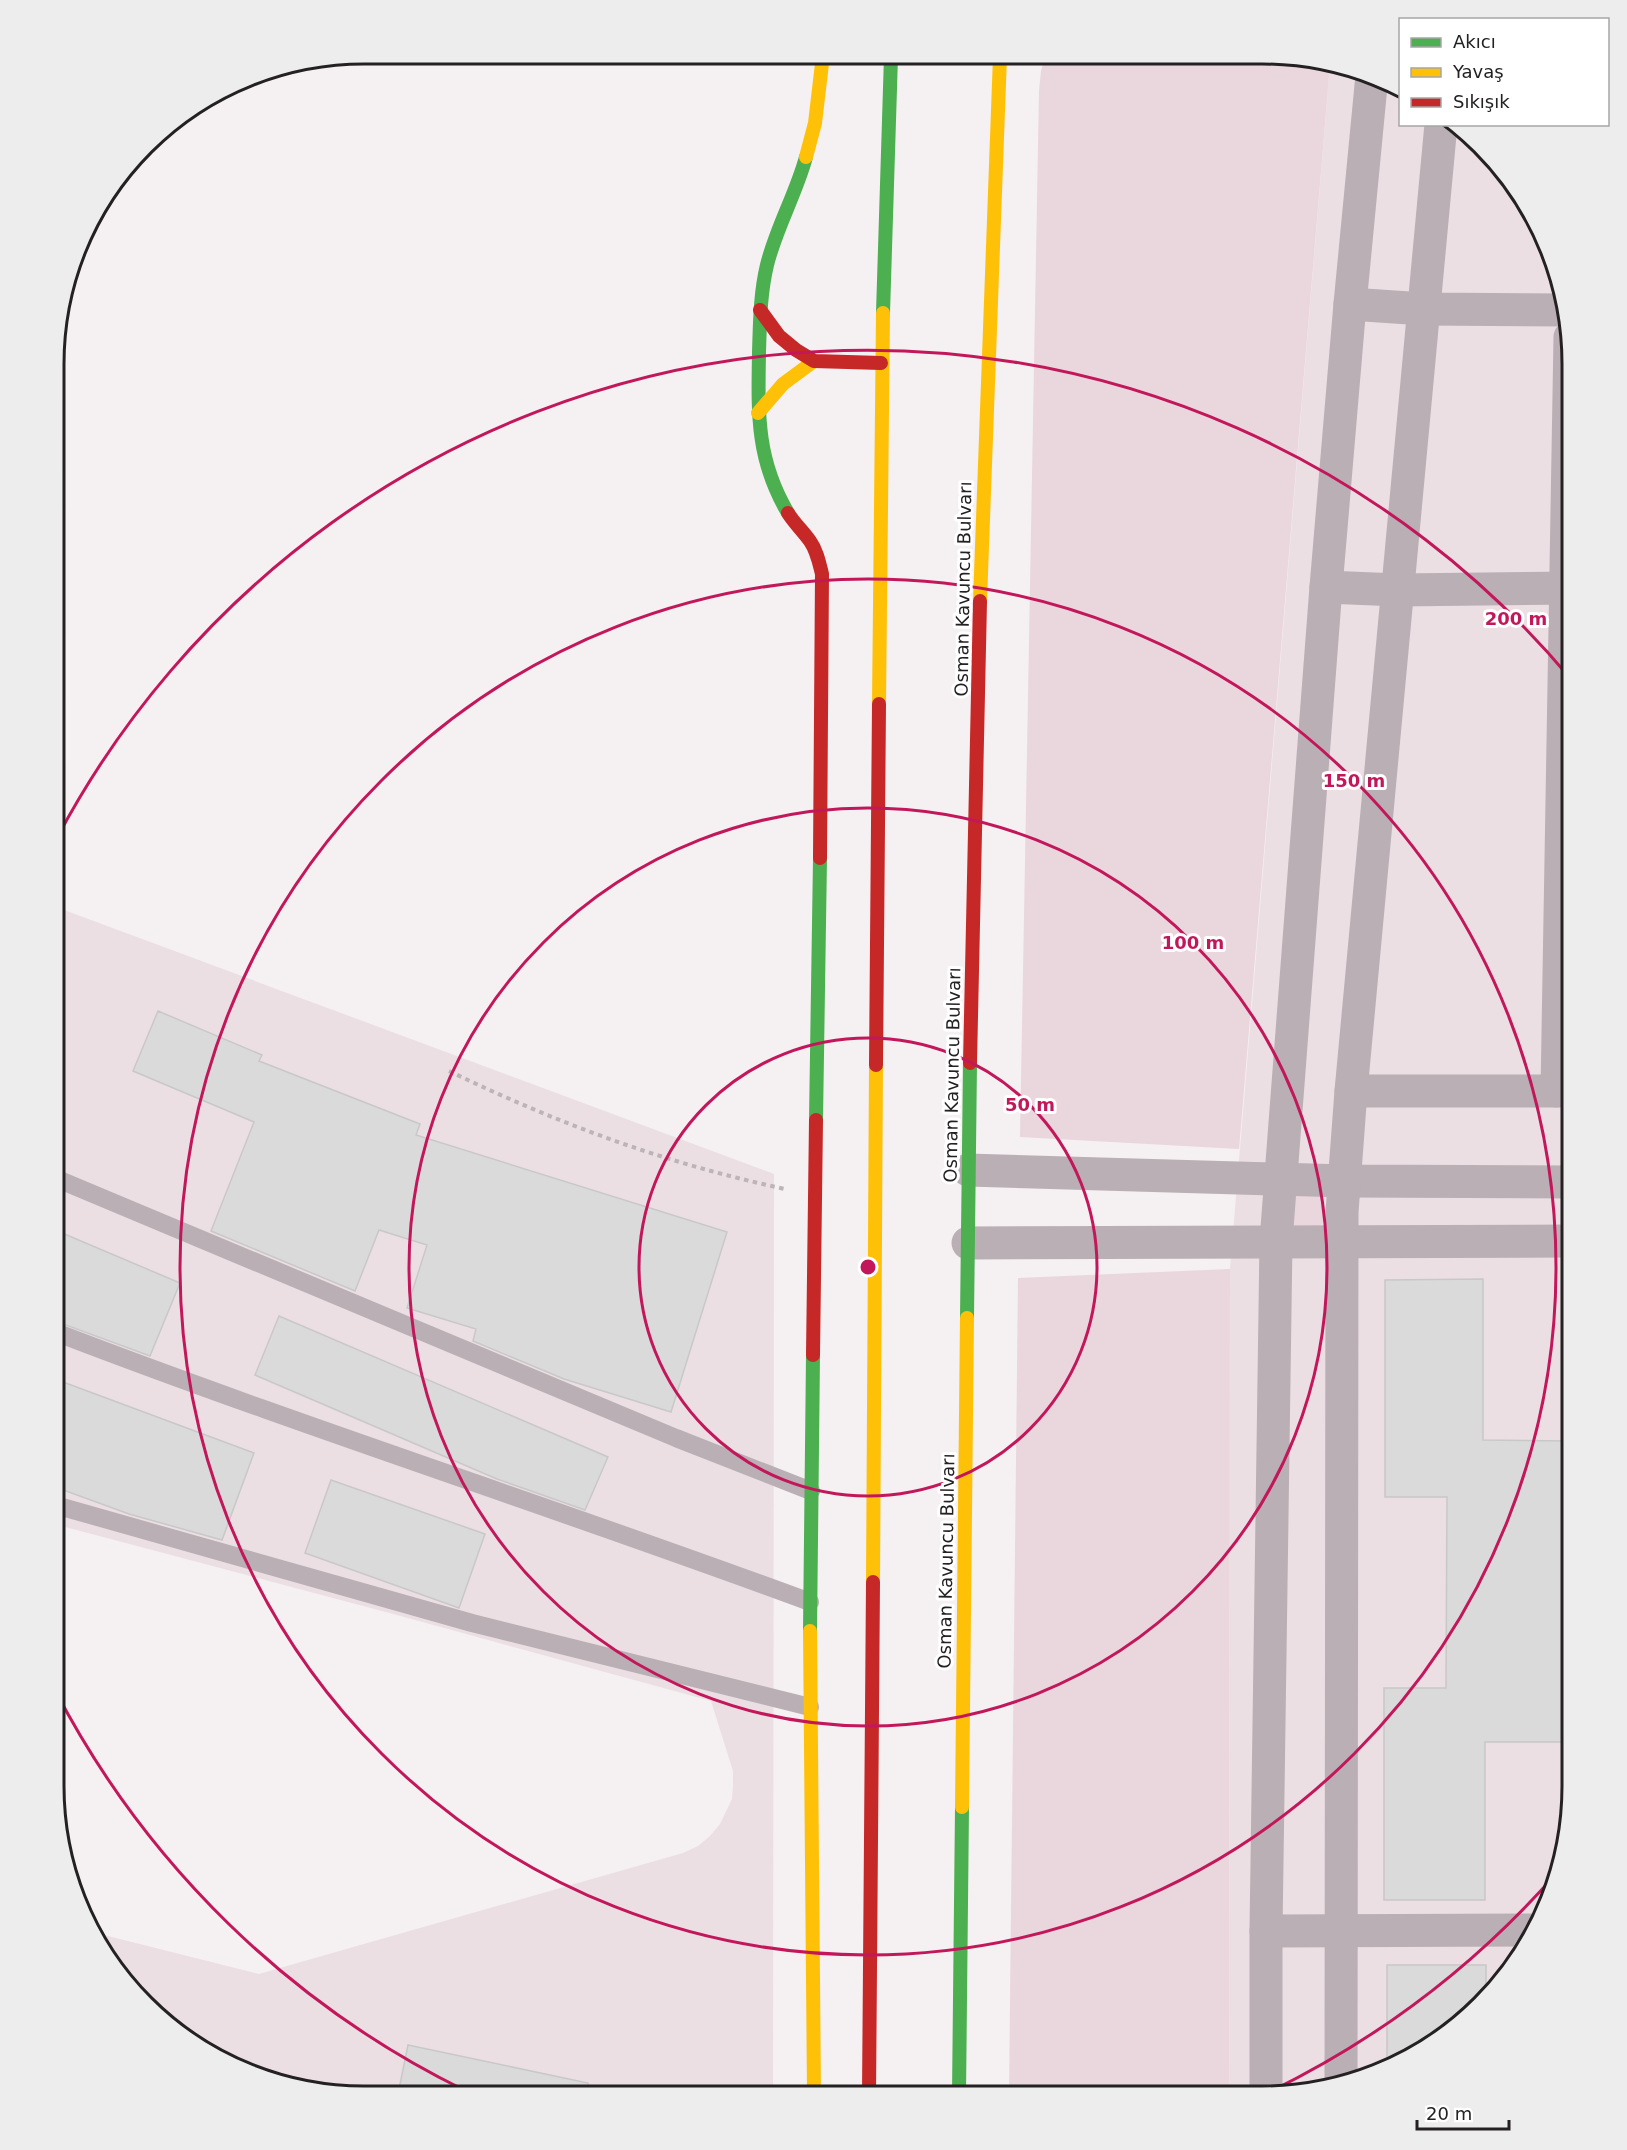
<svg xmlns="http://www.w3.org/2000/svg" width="1627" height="2150" viewBox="0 0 1627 2150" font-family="'DejaVu Sans',sans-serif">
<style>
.built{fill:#ebdfe3}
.green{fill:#ead6dd}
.building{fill:#dbdadb;stroke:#c9c8c9;stroke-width:1.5}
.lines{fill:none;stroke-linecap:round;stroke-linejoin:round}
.path{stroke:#bcb4b6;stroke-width:4;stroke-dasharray:4.5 4.5;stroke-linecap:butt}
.lane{stroke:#baafb4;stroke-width:18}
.street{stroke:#baafb4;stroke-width:33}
.fast{stroke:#4caf50;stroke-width:14}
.slow{stroke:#ffc107;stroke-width:14}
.jam{stroke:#c62828;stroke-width:14}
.ring{fill:none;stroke:#c2185b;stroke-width:3}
.labels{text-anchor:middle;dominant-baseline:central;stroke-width:6;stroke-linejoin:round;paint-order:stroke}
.street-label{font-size:18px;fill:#242122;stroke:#fff}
.rim{fill:none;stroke:#242122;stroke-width:3}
.centre{fill:#c2185b;stroke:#fff;stroke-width:3}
.ring-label{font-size:18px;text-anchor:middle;font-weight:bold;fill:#c2185b;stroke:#fff;stroke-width:6;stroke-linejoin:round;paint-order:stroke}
</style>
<rect width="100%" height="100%" fill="#f5f0f2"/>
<g class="built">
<polygon points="1330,64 1381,77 1400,88 1400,124 1456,125 1496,159 1541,227 1563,284 1573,364 1572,1807 1557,1885 1521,1958 1468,2019 1400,2064 1343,2086 1263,2096 1229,2096 1230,1269"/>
<polygon points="56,907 774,1174 773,2095 324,2093 246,2073 192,2044 131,1990 92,1932 259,1974 683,1853 698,1846 710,1836 720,1824 732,1799 733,1785 733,1771 711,1701 397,1615 54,1524"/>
</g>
<g class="green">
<polygon points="1045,56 1304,57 1330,64 1239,1149 1020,1137 1039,91 1041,71"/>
<path d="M1317,1193C1326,1202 1331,1221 1317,1228C1311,1231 1302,1231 1296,1232L1283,1203L1286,1197Z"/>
<polygon points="1230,1269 1229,2096 1009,2095 1018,1278"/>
</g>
<g class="building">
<polygon points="158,1011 262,1055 259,1061 420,1124 416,1135 727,1232 671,1412 564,1379 473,1341 476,1329 407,1308 427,1245 379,1230 355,1291 211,1231 254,1122 133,1071"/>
<polygon points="55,1230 180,1283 150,1356 55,1321"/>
<polygon points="1483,1279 1483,1440 1572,1441 1572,1742 1485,1742 1485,1900 1384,1900 1384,1688 1446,1688 1447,1497 1385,1497 1385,1280"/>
<polygon points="279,1316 608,1457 585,1510 497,1479 255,1375"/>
<polygon points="55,1379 254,1453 222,1540 129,1514 55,1487"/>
<polygon points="331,1480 485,1534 459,1608 305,1553"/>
<polygon points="1387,1965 1486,1965 1486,1998 1468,2019 1400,2064 1387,2069"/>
<polygon points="408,2045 588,2083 587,2094 398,2094"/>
</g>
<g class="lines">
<path class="path" d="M449,1071C559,1124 664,1163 785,1189"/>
<g class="lane">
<polyline points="55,1178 676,1438 811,1491"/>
<path d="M55,1332C305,1428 559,1509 810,1602"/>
<polyline points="55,1505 472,1623 810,1707"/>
</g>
<g class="street">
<polyline points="1350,304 1424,309 1566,310"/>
<polyline points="1326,587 1398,590 1573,588"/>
<polyline points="1351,1091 1573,1091"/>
<polyline points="1557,1091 1570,337"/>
<polyline points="968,1170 1344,1181 1573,1182"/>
<path d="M968,1243C1169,1242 1371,1243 1573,1241"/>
<polyline points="1266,1931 1534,1930"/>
<polyline points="1341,2086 1342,1212 1351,1091 1441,124"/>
<polyline points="1266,2096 1266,1931 1276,1241 1326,587 1350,304 1372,75"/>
</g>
<g class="fast">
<polyline points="883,313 891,56"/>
<path d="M788,513C756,459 758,413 759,352C760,323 760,294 767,265C776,228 796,194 806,157"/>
<polyline points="816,1120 820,858"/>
<polyline points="967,1318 970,1063"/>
<polyline points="810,1631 813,1355"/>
<polyline points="959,2095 962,1807"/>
</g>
<g class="slow">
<polyline points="806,157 815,123 823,55"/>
<polyline points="758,413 783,384 814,361"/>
<polyline points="980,601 1000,56"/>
<polyline points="879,704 883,313"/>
<polyline points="873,1582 876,1065"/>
<polyline points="810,1631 814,2095"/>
<polyline points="962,1807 967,1318"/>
</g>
<g class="jam">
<polyline points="760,310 779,336 796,350 814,361 881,363"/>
<path d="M788,513C794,523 803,531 810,541C817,551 819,562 822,574L820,858"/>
<polyline points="970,1063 980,601"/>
<polyline points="876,1065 879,704"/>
<polyline points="813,1355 816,1120"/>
<polyline points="869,2095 873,1582"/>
</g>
</g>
<g class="ring">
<circle cx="868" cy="1267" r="229"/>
<circle cx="868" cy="1267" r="459"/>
<circle cx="868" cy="1267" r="688"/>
<path d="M1555 1875A917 917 0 0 1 1263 2095M466 2091A917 917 0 0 1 55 1690M58 836A917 917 0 0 1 1570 678"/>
</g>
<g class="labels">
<g class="street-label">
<text transform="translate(963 589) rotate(-89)">Osman Kavuncu Bulvarı</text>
<text transform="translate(952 1075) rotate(-89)">Osman Kavuncu Bulvarı</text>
<text transform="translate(946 1561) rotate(-89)">Osman Kavuncu Bulvarı</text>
</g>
</g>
<path d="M0 0H1627V2150H0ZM364 64H1262A300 300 0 0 1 1562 364V1786A300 300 0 0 1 1262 2086H364A300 300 0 0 1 64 1786V364A300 300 0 0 1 364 64Z" fill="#ededed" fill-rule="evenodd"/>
<path class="rim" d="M364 64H1262A300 300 0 0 1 1562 364V1786A300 300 0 0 1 1262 2086H364A300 300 0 0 1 64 1786V364A300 300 0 0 1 364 64Z"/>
<circle cx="868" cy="1267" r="9" class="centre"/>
<g class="ring-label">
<text x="1516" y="625">200 m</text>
<text x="1354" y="787">150 m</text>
<text x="1193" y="949">100 m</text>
<text x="1030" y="1111">50 m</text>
</g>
<rect x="1399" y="18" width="210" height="108" fill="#ffffff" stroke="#a7a6a7" stroke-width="1.5"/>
<rect x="1411" y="38" width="30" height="9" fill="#4caf50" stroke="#a7a6a7" stroke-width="1.5"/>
<text x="1453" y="48" font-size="18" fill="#242122">Akıcı</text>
<rect x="1411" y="68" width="30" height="9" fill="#ffc107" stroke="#a7a6a7" stroke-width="1.5"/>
<text x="1453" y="78" font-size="18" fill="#242122">Yavaş</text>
<rect x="1411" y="98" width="30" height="9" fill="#c62828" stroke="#a7a6a7" stroke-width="1.5"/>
<text x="1453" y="108" font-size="18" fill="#242122">Sıkışık</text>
<path d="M1417 2120v9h92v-9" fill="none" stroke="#242122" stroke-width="3"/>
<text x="1426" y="2120" font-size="18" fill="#242122" stroke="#ffffff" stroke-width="4.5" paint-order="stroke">20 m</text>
</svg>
